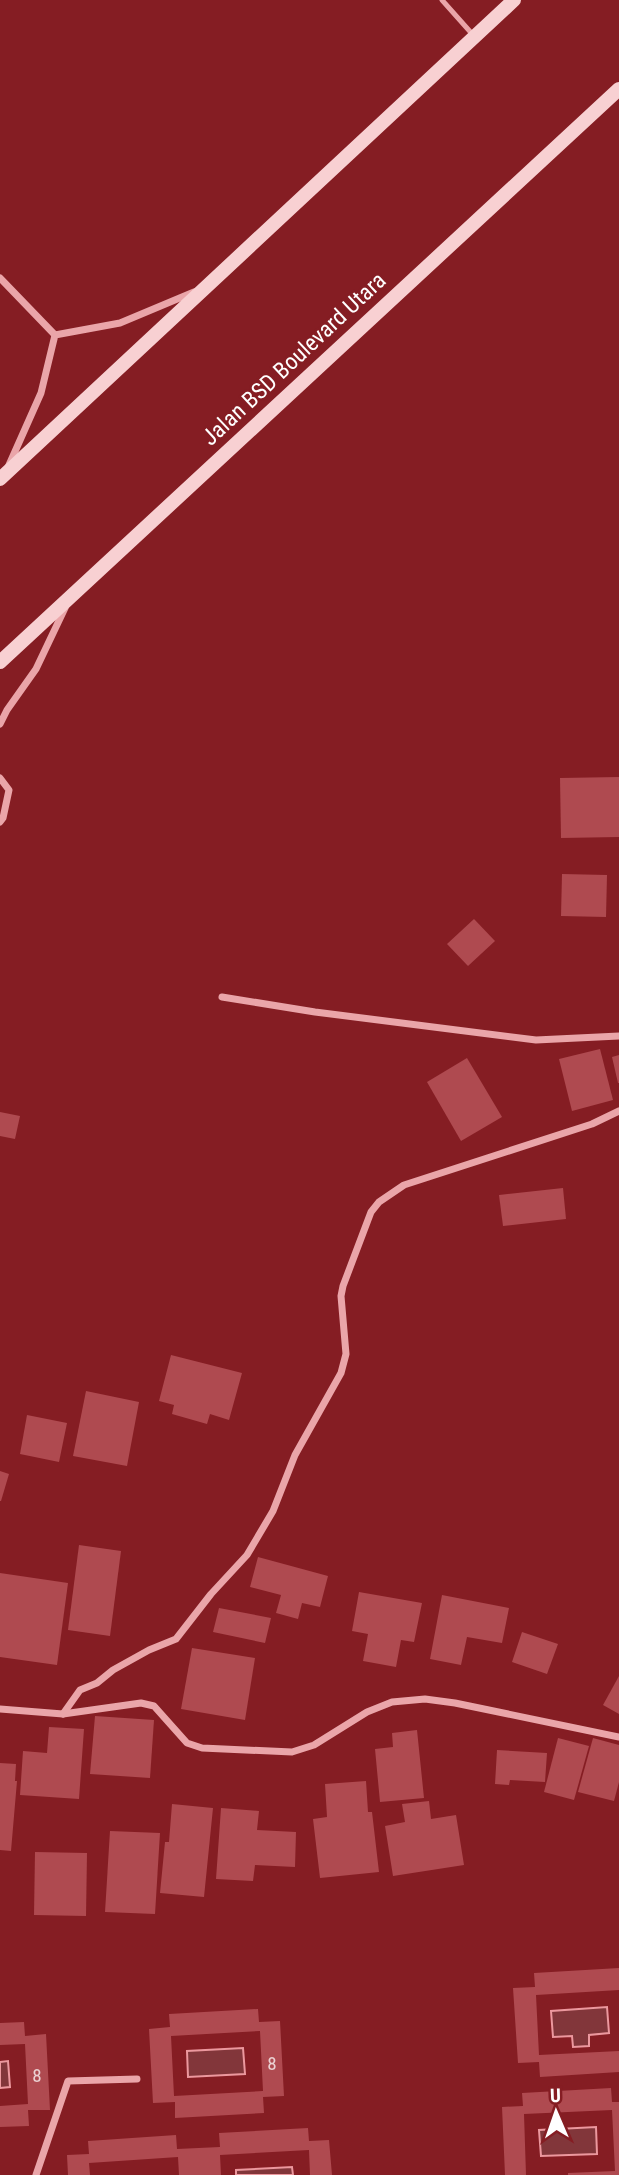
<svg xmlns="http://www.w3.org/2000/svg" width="619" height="2175" viewBox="0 0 619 2175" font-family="'Roboto Condensed',sans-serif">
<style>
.water{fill:#82363a;stroke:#ec989e;stroke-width:2}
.building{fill:#af4a50;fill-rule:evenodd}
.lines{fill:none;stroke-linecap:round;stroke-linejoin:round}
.lane{stroke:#eaa5a9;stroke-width:5}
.street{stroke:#eaa5a9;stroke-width:7}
.secondary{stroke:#f8d0d2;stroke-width:14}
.labels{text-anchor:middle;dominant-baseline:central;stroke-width:5;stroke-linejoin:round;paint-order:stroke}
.number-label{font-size:19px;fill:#ebd2d3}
.street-label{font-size:23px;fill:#fff;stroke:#851d23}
</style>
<rect width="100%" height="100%" fill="#851d23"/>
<g class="water">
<polygon points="607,2007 609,2033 589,2035 589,2046 573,2047 572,2036 553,2037 551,2011"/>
<polygon points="243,2048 245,2074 188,2077 187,2051"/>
<polygon points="8,2061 10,2087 0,2088 0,2062"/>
<polygon points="596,2127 597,2154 541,2156 539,2130"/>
<polygon points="292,2167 293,2175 236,2175 236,2170"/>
</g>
<g class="building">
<polygon points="619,777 619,837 561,838 560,778"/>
<polygon points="562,874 607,875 606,917 561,916"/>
<polygon points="474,919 495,941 468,966 447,944"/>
<polygon points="600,1049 613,1100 572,1111 559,1059"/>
<polygon points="619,1055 619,1083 618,1083 612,1057"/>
<polygon points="467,1058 502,1117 461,1141 427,1082"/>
<polygon points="0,1112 20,1116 15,1139 0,1136"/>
<polygon points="563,1188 566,1219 503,1226 499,1195"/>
<polygon points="171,1355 242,1373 229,1420 210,1414 207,1424 172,1414 174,1405 159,1401"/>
<polygon points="86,1391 139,1402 127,1466 73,1456"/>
<polygon points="27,1415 67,1423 59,1462 20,1454"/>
<polygon points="0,1471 9,1474 1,1501 0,1501"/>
<polygon points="79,1545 121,1551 110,1636 68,1630"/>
<polygon points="258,1557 328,1576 320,1607 302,1603 298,1619 276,1613 281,1595 250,1587"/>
<polygon points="0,1573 68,1583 57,1665 0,1657"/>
<polygon points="359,1592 422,1603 414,1642 401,1640 396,1667 363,1661 368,1634 352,1631"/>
<polygon points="442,1595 509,1608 502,1643 467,1637 461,1665 430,1659"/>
<polygon points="219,1608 271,1618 265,1643 213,1632"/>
<polygon points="522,1632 558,1644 547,1674 512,1662"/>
<polygon points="192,1648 255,1658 245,1720 181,1709"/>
<polygon points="619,1676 619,1714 603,1705"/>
<polygon points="95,1716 154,1720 150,1778 90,1774"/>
<polygon points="49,1727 84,1729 79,1799 20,1795 23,1751 47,1753"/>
<polygon points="417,1730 424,1798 380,1802 375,1749 393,1747 392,1733"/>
<polygon points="558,1738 589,1746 574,1800 544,1792"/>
<polygon points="593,1738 619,1745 619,1782 614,1801 578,1792"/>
<polygon points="497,1750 547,1753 545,1782 510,1780 509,1785 495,1784"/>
<polygon points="0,1763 16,1764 15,1781 17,1781 11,1851 0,1850"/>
<polygon points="366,1781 368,1812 372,1812 379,1872 320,1878 313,1819 327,1817 325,1784"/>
<polygon points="429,1801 431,1819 456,1815 464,1865 393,1876 385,1826 405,1822 402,1804"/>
<polygon points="172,1804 213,1808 204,1897 160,1893 165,1842 169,1842"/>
<polygon points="221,1808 259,1811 257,1830 296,1832 295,1867 255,1865 253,1881 216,1879"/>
<polygon points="110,1831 160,1833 155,1914 105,1912"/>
<polygon points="35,1852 87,1853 86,1916 34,1915"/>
<polygon points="619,1968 619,1990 536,1995 539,2055 619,2051 619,2072 540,2077 539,2062 518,2063 513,1988 535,1987 534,1973"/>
<path d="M258,2009L259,2022L280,2021L284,2096L263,2097L264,2113L175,2118V2102L153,2103L149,2029L170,2027L169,2014ZM260,2031L263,2091L174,2096L171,2036Z"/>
<polygon points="24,2022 25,2036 46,2034 50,2110 28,2110 29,2126 0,2127 0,2106 28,2104 25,2044 0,2045 0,2023"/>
<polygon points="611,2088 612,2102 619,2102 619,2175 568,2175 568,2173 615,2171 612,2110 524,2114 526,2175 505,2175 502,2107 523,2106 522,2093"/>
<polygon points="308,2128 309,2141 329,2140 332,2175 310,2175 309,2150 220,2155 221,2175 179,2175 178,2157 89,2163 90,2175 68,2175 67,2155 89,2154 88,2141 176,2135 177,2149 220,2147 219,2133"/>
</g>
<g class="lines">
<polyline class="lane" points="442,0 474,36"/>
<g class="street">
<polyline points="0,278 55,335"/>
<polyline points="9,465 41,393 55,335 120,323 194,292"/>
<polyline points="0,724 7,710 36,669 65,608"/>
<polyline points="0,778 9,790 3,818 0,822"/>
<polyline points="222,997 315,1012 536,1040 619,1036"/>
<polyline points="0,1709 63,1714 141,1703 154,1706 187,1743 202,1748 292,1752 314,1745 367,1712 392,1702 425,1699 455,1703 619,1737"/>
<polyline points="63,1714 80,1690 97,1683 113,1670 149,1650 176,1639 211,1594 247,1555 273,1511 295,1455 341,1373 346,1354 341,1296 343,1286 371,1212 379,1202 404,1185 592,1124 619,1111"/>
<polyline points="36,2175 68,2081 137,2079"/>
</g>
<g class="secondary">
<polyline points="0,479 514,0"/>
<polyline points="0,662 619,89"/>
</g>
</g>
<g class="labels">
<g class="number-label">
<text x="272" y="2063">8</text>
<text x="37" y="2075">8</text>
</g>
<g class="street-label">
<text transform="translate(294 359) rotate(-43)">Jalan BSD Boulevard Utara</text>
</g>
</g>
<g transform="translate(556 2112) rotate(358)" stroke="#851d23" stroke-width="5" paint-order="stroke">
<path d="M0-5L12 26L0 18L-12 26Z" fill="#ffffff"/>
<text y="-10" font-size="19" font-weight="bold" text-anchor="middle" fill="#ffffff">U</text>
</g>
</svg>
